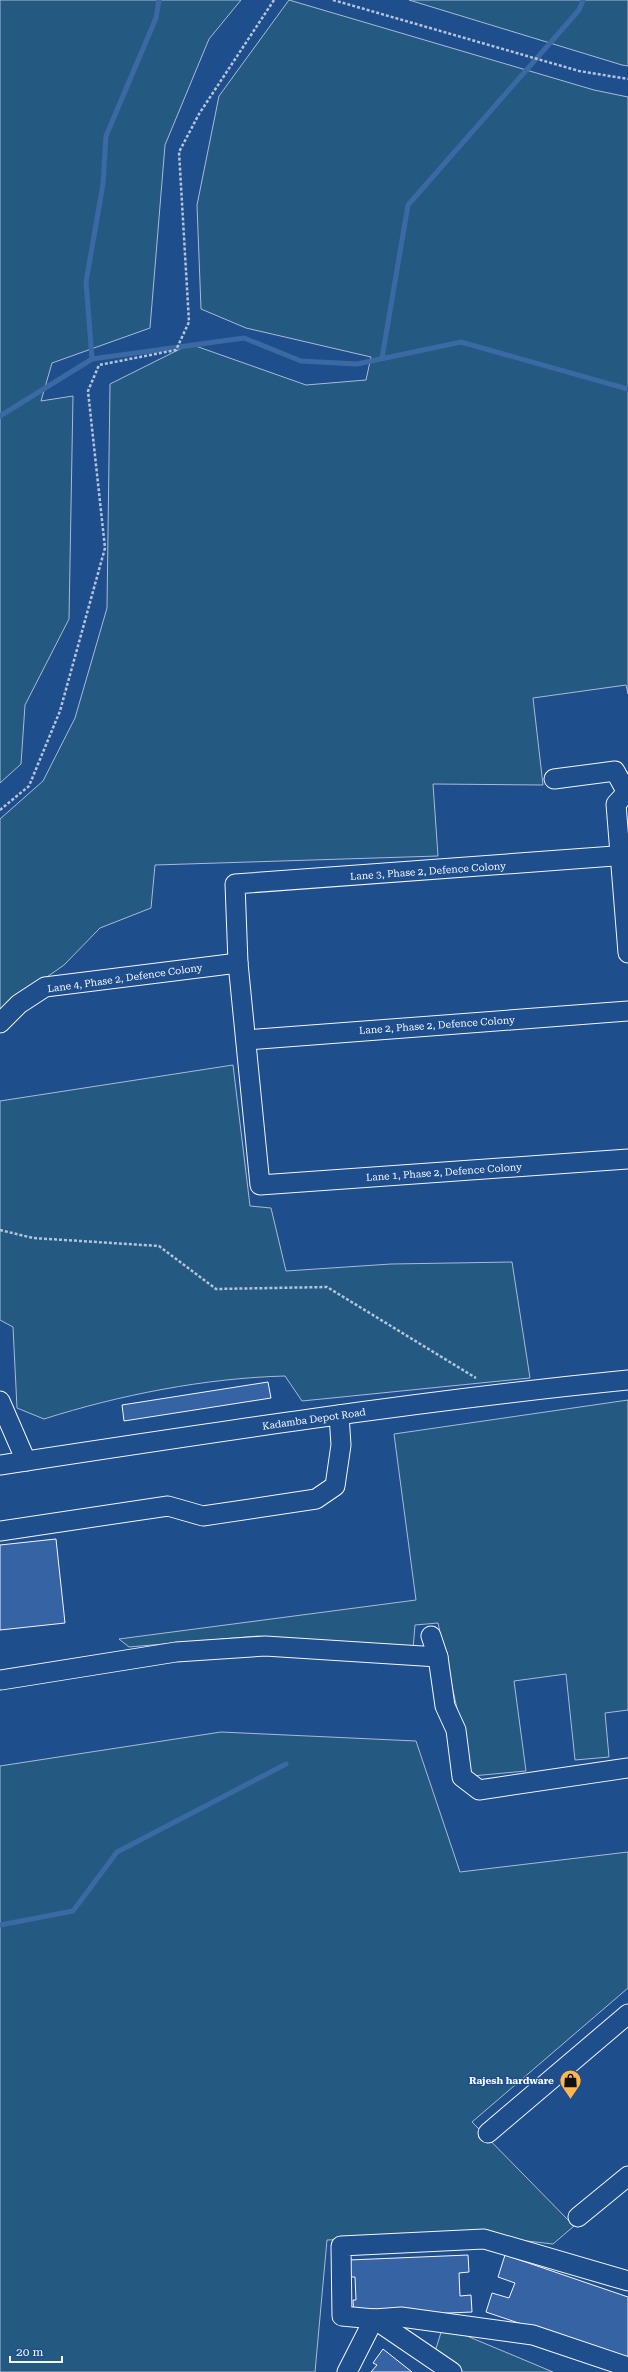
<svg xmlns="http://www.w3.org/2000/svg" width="628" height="2372" viewBox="0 0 628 2372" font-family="'Roboto Serif',serif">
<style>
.green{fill:#245a82;stroke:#a8bbd7}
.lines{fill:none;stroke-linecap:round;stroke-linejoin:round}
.stream{stroke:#3b69a3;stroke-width:5}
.building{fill:#3563a3;stroke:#f2f6ff}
.minor-casing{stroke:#f2f6ff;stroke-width:21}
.path{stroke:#b3c4dc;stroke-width:2.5;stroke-dasharray:3 2;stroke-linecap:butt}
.minor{stroke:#1f4e8c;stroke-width:19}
.labels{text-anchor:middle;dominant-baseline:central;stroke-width:3;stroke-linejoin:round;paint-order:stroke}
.street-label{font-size:10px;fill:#f2f6ff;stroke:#1f4e8c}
.poi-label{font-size:10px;font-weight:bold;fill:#f2f6ff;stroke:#1f4e8c;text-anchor:end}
</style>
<rect width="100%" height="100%" fill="#1f4e8c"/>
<g class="green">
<polygon points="0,0 241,0 209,39 165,145 150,328 52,363 41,401 73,396 69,619 25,705 21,764 0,783"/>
<polygon points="289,0 594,90 628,97 628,694 626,685 533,698 543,785 433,784 438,856 155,865 151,908 100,928 64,965 0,1010 0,819 43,781 75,718 107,608 110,384 190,344 306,385 366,380 371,357 246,328 201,309 197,205 219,96"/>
<polygon points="409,0 628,0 628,66 622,65"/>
<path d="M233,1065L250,1206L271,1208L286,1271L391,1264L512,1262L530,1378L302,1401L285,1376C206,1378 119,1395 44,1419L17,1408L13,1327L0,1320V1101Z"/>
<polygon points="628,1400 628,1710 605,1713 609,1757 575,1760 566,1674 514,1681 526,1771 472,1776 438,1623 415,1625 413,1649 258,1636 129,1647 119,1639 416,1600 394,1434"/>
<polygon points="221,1732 416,1741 460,1872 628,1852 628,1988 472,2122 574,2226 553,2244 475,2235 327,2240 315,2372 0,2372 0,1766"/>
<polygon points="443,2326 553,2372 454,2372 433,2358"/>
</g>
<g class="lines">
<g class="stream">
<polyline points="382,358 408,205 579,10 583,0"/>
<polyline points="92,359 86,282 103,184 106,136 156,18 159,0"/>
<polyline points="0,416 92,359 244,338 301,361 357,364 461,342 628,389"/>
<polyline points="0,1925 73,1911 117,1852 286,1764"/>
</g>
</g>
<g class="building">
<polygon points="268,1382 271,1398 124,1421 122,1405"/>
<polygon points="56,1539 65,1623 0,1630 0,1545"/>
<polygon points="468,2255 469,2272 459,2273 460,2296 471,2295 472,2312 354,2317 353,2300 356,2300 355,2277 350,2277 349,2260"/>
<polygon points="505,2255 628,2297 628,2360 486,2312 492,2293 509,2298 515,2283 498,2277"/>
<polygon points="383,2349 412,2372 371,2372 377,2365 373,2363"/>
</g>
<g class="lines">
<defs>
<g id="minor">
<polyline points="554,779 615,771 626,791"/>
<polyline points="628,791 616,804 628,953"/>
<polyline points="628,855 235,884 238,963 260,1185 628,1159"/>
<polyline points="0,1023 19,1004 45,987 238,963"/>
<polyline points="246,1040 628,1011"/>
<polyline points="0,1401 26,1461"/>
<path d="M0,1465C209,1433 418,1401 628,1380"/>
<polyline points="0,1531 168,1506 203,1516 316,1499 335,1486 341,1445 339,1415"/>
<polyline points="431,1636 438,1657 445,1706 456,1730 462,1777 479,1790 628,1768"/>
<polyline points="1,1680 176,1652 265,1646 438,1657"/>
<polyline points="488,2133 628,2014"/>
<polyline points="578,2217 628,2176"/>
<polyline points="628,2281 484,2239 341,2246 342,2316 374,2319 401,2317 533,2335 628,2367"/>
<polyline points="374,2319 452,2372"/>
<polyline points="347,2372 374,2319"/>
</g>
</defs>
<use href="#minor" class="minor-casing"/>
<g class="path">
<polyline points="333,0 579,71 628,79"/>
<polyline points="0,810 29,786 60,711 105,548 88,391 99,365 176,350 189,322 179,152 199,114 274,0"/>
<polyline points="0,1230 33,1238 159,1246 216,1289 327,1287 476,1378"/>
</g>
<use href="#minor" class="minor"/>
</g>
<defs>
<symbol id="shop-pin" viewBox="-11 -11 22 30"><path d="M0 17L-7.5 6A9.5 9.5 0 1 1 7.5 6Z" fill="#ffb74d" stroke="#1f4e8c"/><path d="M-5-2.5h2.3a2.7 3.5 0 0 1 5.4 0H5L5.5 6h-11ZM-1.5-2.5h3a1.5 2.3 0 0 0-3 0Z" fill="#111"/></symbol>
</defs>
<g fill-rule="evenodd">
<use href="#shop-pin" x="558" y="2068" width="25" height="34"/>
</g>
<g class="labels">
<g class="street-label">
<text transform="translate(428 871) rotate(-4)">Lane 3, Phase 2, Defence Colony</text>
<text transform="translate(125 978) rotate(-8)">Lane 4, Phase 2, Defence Colony</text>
<text transform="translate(437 1025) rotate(-4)">Lane 2, Phase 2, Defence Colony</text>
<text transform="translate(444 1172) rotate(-4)">Lane 1, Phase 2, Defence Colony</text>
<text transform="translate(314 1419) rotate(-8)">Kadamba Depot Road</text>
</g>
<g class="poi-label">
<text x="554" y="2080">Rajesh hardware</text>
</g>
</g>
<path d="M10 2356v6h52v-6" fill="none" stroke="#f2f6ff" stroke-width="2"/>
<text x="16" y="2356" font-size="12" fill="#f2f6ff" stroke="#1f4e8c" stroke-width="3" paint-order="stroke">20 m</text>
</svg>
